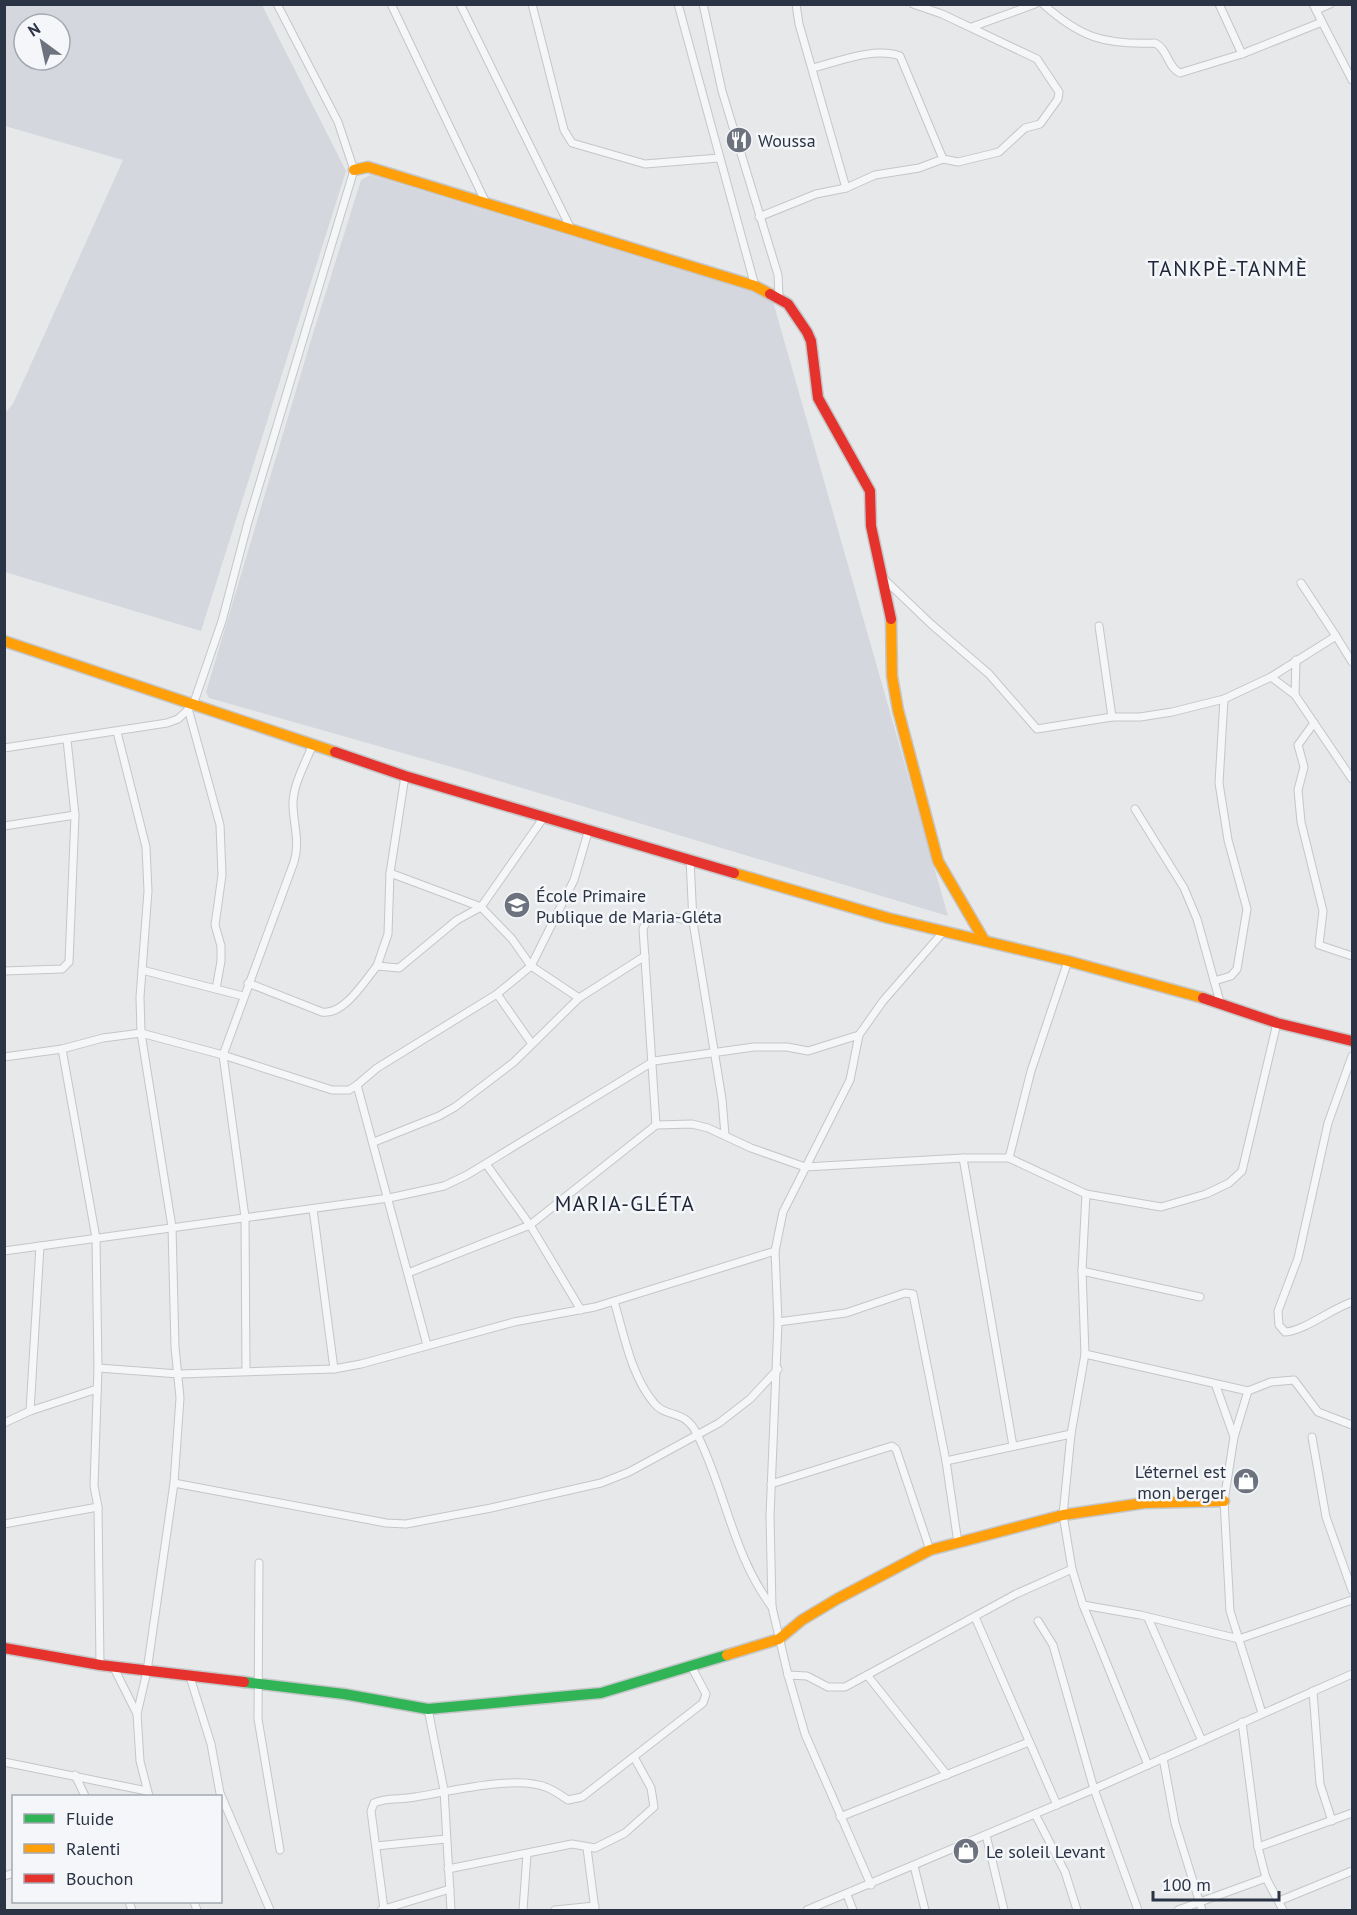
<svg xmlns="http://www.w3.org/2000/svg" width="1357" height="1915" viewBox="0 0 1357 1915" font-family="'PT Sans',sans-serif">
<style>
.built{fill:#d4d7dd;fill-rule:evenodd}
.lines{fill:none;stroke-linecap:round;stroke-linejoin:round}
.street-casing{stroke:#c4c6c8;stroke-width:9}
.fast-casing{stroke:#c4c6c8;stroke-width:13}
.slow-casing{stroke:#c4c6c8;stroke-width:13}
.jam-casing{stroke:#c4c6c8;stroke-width:13}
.street{stroke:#f5f6f7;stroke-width:7}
.fast{stroke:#30b455;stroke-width:10}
.slow{stroke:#ff9f0a;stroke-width:10}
.jam{stroke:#e5322d;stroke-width:10}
.labels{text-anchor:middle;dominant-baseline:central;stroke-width:5;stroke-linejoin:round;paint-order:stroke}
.poi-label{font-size:18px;fill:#2b3445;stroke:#f4f6f9;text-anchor:start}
.quarter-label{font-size:21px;letter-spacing:1.5px;fill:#1d2536;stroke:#f4f6f9}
</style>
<rect width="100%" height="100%" fill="#e6e8ea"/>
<g class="built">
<path d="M4,5H262L346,171L201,631L5,572V413L13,404L123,160L5,126ZM24,24H60V60H24Z"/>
<polygon points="370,175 772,298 948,916 466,771 209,698 206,692 311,340 361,180"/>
</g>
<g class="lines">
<defs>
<g id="street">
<polyline points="391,4 487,205"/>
<polyline points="460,4 572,231"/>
<polyline points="532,4 564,130 572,143 645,164 719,158"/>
<polyline points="678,4 755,286"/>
<polyline points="703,4 722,91 778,275 779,297"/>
<polyline points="796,4 799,24 846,188"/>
<polyline points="913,4 942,14 1037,59 1059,92 1058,99 1040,124 1025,128 999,152 958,162 943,159"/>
<path d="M1043,4C1081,38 1105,45 1155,43C1168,49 1167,67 1180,73L1242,54L1322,22L1352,80"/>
<polyline points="1219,4 1242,54"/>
<polyline points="1313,4 1322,22"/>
<polyline points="1316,10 1330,4"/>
<polyline points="972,27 1035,4"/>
<path d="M759,217L816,194L846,188L875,175L919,168L943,159L900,56C874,47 840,61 813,68"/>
<polyline points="884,579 931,624 989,674 1037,729 1112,717 1140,717 1172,712 1224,699 1271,677 1336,636 1352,662"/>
<polyline points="1301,583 1336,636"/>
<polyline points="1099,626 1112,717"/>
<polyline points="1296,660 1295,695 1352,779"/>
<polyline points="1271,677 1295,695"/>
<polyline points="189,712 220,825 222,875 215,925 221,946 221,961 216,989"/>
<polyline points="1314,723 1298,745 1304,767 1298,790 1301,822 1323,911 1319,945 1352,956"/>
<polyline points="117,732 146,847 148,891 140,997 141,1033 172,1227 175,1347 180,1398 174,1483 147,1671 137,1714 140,1761 149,1796"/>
<polyline points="4,748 167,723 178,719 193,705 222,621 248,522 354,170 338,122 277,4"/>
<polyline points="1135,809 1184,888 1197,919 1220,1002"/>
<polyline points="4,826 75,815"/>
<polyline points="690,859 693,922 722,1099 725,1135"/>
<polyline points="390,873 481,907 512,939 531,966 579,998"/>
<polyline points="377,966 388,934 390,873 405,776"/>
<polyline points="142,970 243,996"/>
<polyline points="4,971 62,969 69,962 75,815 67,740"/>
<polyline points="1214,981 1231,976 1237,969 1247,909 1228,840 1219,783 1224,699"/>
<path d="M248,983L322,1012C344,1016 365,980 377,966L399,968L457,920L481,907L544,817"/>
<polyline points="497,994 532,1044"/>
<polyline points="62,1049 96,1238 98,1368 94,1486 98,1507 100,1665"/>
<path d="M1352,1056L1328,1123L1298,1258L1278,1311L1279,1325L1285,1332C1304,1331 1331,1309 1352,1302"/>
<polyline points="4,1057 62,1049 103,1038 141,1033 223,1055 332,1090 349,1090 357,1085 377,1068 497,994 531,966 574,880 589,829"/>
<polyline points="357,1085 427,1345"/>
<path d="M656,1125L643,929C650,906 675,918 693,922"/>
<polyline points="374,1142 439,1116 455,1107 514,1062 579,998 645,956"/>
<polyline points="963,1158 1013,1446"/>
<polyline points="1009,1158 1031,1071 1068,961"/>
<polyline points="486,1164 530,1225 581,1310"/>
<polyline points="1086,1194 1082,1271 1085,1354 1071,1434 1063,1515 1072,1569 1083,1605 1148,1765"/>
<polyline points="313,1209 334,1369"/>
<polyline points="4,1251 389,1198 444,1186 467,1175 654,1061 754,1047 787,1047 808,1051 859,1035"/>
<polyline points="1082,1271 1200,1297"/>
<polyline points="408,1273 530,1225 656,1125 692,1124 708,1128 751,1148 805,1167 963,1158 1009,1158 1086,1194 1161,1207 1206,1194 1229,1183 1242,1171 1277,1023"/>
<path d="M614,1301C624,1334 631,1376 654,1403C667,1419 684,1408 697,1434C725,1489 733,1556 772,1607"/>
<polyline points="778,1322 846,1313 905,1293 913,1294 946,1461 958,1543"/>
<polyline points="1085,1354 1248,1391 1271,1382 1294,1380 1318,1412 1352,1425"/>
<polyline points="98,1368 179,1374 334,1369 361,1364 514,1322 595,1307 775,1251"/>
<path d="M246,1371L245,1217L223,1055L294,862C300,842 294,827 293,806C292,786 306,762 313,744"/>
<polyline points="1216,1386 1234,1437"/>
<polyline points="1248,1391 1234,1437 1224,1501 1230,1611 1262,1713"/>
<polyline points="30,1411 40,1246"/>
<polyline points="4,1423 30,1411 97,1389"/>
<polyline points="1312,1437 1326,1517 1352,1590"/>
<polyline points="946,1461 1071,1434"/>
<polyline points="174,1483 386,1523 406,1524 491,1508 601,1483 629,1472 719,1423 750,1399 778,1369"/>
<polyline points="771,1484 892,1446 896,1449 930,1550"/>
<polyline points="4,1524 98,1507"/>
<polyline points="259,1563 258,1719 280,1850"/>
<polyline points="1083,1605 1140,1615 1239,1639 1352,1600"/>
<polyline points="975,1617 1057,1805"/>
<polyline points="1148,1618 1202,1741"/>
<polyline points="1038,1621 1053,1645 1094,1789 1138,1910"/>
<polyline points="113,1666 137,1714"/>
<polyline points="788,1675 807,1676 828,1687 845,1687 1016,1594 1072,1569"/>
<polyline points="867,1675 947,1775"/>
<polyline points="190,1677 211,1744 220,1793 270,1910"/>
<polyline points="1313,1691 1320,1784 1332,1821"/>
<polyline points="428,1709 444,1790 451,1910"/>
<polyline points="1242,1722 1258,1847 1266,1878 1283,1910"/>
<polyline points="1163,1758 1175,1823 1202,1910"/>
<polyline points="4,1762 147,1791"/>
<polyline points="75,1775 85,1796"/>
<polyline points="1035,1814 1065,1872 1077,1910"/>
<polyline points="840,1817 1029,1742"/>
<polyline points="986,1835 1004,1910"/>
<polyline points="376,1846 446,1839"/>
<polyline points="1258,1847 1352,1813"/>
<polyline points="587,1848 595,1910"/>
<polyline points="914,1866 925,1910"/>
<polyline points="448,1869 572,1844 595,1848 625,1833 654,1807 651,1788 634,1757"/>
<polyline points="4,1876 14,1873"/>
<polyline points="871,1885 805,1734 788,1675 772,1607 770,1516 778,1322 775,1251 783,1212 850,1080 859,1035 883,1001 944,931"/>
<polyline points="847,1895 853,1910"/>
<polyline points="1279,1901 1352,1871"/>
<polyline points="129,1902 132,1910"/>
<polyline points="194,1902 197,1910"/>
<path d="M384,1909L371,1811L374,1803C386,1797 401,1800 415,1797C448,1792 517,1774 548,1788C555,1791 562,1796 568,1800L582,1797L703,1703L706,1694L691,1666"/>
<polyline points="381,1910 450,1889"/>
<polyline points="523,1910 527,1854"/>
<polyline points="555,1910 595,1906"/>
<polyline points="807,1910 1094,1789 1352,1674"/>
<polyline points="1178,1910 1266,1878"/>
</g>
<polyline id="fast" points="244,1682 344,1694 428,1709 601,1693 727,1655"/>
<g id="slow">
<polyline points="354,170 368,167 755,286 770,294"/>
<polyline points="891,619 892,676 898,710 938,861 984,940"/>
<polyline points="4,641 335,752"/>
<polyline points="734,873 888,918 1068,961 1203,998"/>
<polyline points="727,1655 779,1639 802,1620 837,1599 930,1550 1063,1515 1144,1503 1224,1501"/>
</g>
<g id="jam">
<polyline points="770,294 788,304 807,332 811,341 818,398 870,491 871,526 891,619"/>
<polyline points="335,752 405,776 734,873"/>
<polyline points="1203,998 1277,1023 1352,1041"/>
<polyline points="4,1648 100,1665 244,1682"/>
</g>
</defs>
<use href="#street" class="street-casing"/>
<use href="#fast" class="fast-casing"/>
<use href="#slow" class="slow-casing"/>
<use href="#jam" class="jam-casing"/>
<use href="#street" class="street"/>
<use href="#fast" class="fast"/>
<use href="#slow" class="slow"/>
<use href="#jam" class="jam"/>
</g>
<defs>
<symbol id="restaurant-disc" viewBox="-11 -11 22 22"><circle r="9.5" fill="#6c737f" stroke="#f4f6f9"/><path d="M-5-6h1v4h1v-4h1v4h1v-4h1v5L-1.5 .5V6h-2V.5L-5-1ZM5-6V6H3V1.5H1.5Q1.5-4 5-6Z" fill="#fff"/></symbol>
<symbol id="school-disc" viewBox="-11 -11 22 22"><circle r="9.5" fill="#6c737f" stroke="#f4f6f9"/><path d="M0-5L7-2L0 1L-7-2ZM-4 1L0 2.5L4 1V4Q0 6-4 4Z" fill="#fff"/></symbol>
<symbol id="shop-disc" viewBox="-11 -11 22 22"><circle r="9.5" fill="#6c737f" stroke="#f4f6f9"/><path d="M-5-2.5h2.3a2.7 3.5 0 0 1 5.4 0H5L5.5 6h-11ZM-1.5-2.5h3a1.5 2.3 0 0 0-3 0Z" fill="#fff"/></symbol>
</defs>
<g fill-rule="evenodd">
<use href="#restaurant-disc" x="724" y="125" width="30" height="30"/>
<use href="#school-disc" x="502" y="890" width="30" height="30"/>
<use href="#shop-disc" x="1231" y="1466" width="30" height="30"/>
<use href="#shop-disc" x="951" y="1836" width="30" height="30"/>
</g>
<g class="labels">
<g class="poi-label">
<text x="758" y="140">Woussa</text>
<text x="536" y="895">École Primaire<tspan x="536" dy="21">Publique de Maria-Gléta</tspan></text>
<text x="1226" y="1471" text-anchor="end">L'éternel est<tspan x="1226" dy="21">mon berger</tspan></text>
<text x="986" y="1851">Le soleil Levant</text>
</g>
<g class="quarter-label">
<text x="1228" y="268">TANKPÈ-TANMÈ</text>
<text x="625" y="1203">MARIA-GLÉTA</text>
</g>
</g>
<rect width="1357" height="1915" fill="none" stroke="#2b3445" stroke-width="12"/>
<rect x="12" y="1795" width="210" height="108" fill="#f4f6f9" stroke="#a4a8b1" stroke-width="1.5"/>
<rect x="24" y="1814" width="30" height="9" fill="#30b455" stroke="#a4a8b1" stroke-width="1.5"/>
<text x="66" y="1825" font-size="18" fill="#2b3445">Fluide</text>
<rect x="24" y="1844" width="30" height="9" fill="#ff9f0a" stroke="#a4a8b1" stroke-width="1.5"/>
<text x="66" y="1855" font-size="18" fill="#2b3445">Ralenti</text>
<rect x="24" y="1874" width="30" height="9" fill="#e5322d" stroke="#a4a8b1" stroke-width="1.5"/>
<text x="66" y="1885" font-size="18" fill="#2b3445">Bouchon</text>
<g transform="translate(42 42) rotate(327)"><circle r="28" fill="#f4f6f9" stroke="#a4a8b1" stroke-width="1.5"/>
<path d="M0-4.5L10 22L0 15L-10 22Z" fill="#6c737f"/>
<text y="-9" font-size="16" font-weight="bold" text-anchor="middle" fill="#2b3445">N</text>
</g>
<path d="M1153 1891v9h126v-9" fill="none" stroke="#2b3445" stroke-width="3"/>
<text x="1162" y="1891" font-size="18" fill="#2b3445" stroke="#f4f6f9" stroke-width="4.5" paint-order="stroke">100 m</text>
</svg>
